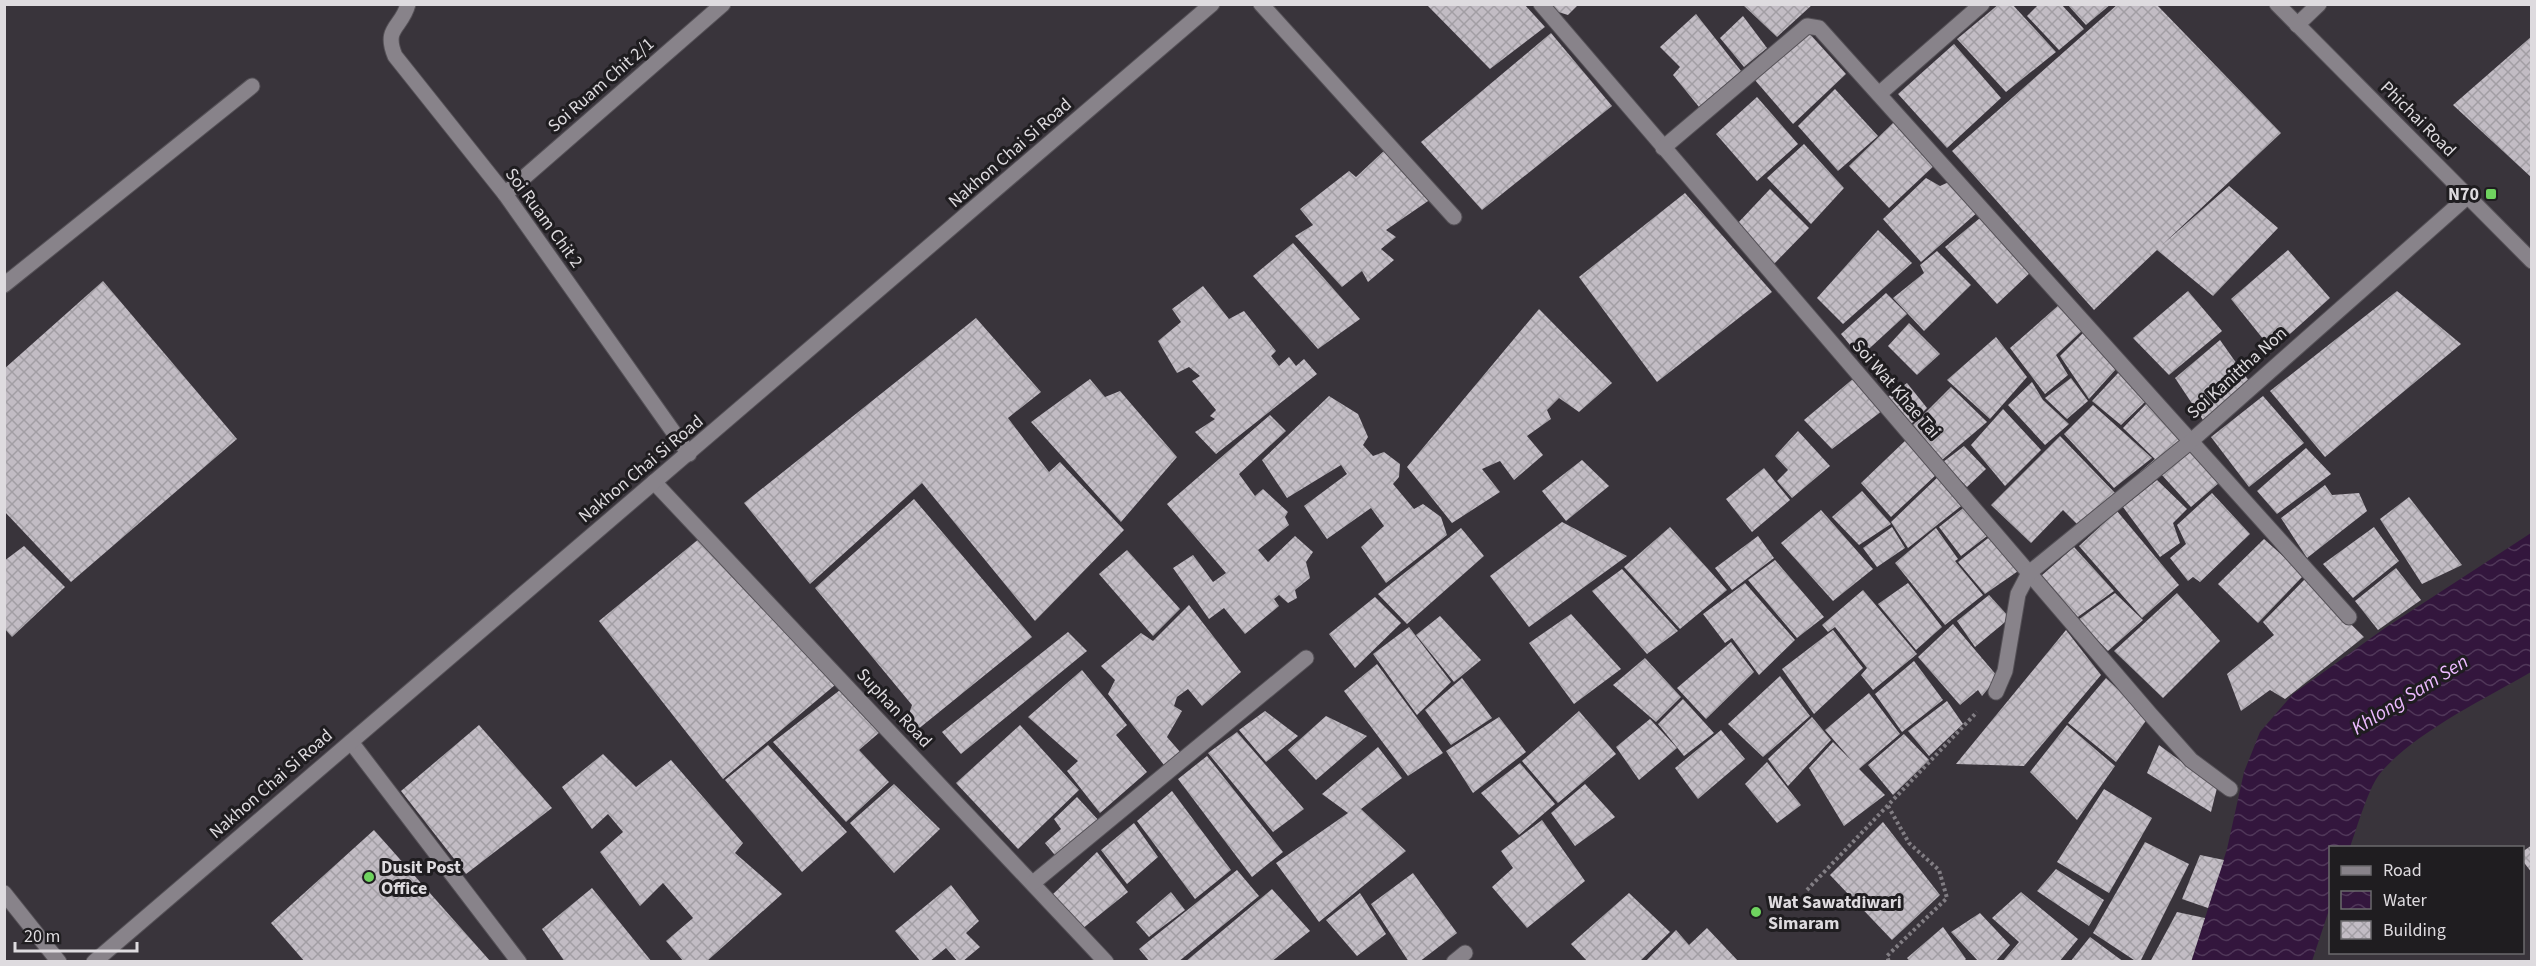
<svg xmlns="http://www.w3.org/2000/svg" width="2536" height="966" viewBox="0 0 2536 966" font-family="'Source Sans 3',sans-serif">
<style>
.water{fill:url(#water-waves)}
.building{fill:url(#building-cross-hatch)}
.lines{fill:none;stroke-linecap:round;stroke-linejoin:round}
.service-casing{stroke:#555157;stroke-width:17}
.minor-casing{stroke:#555157;stroke-width:17}
.tertiary-casing{stroke:#555157;stroke-width:17}
.secondary-casing{stroke:#555157;stroke-width:17}
.path{stroke:#827e84;stroke-width:4;stroke-dasharray:3 3;stroke-linecap:butt}
.service{stroke:#88838a;stroke-width:15}
.minor{stroke:#88838a;stroke-width:15}
.tertiary{stroke:#88838a;stroke-width:15}
.secondary{stroke:#88838a;stroke-width:15}
.poi-dot{fill:#6fd35f;stroke:#1f1d20;stroke-width:2}
.labels{text-anchor:middle;dominant-baseline:central;stroke-width:6;stroke-linejoin:round;paint-order:stroke}
.street-label{font-size:18px;fill:#dedbdf;stroke:#1f1d20}
.poi-label{font-size:18px;font-weight:bold;fill:#dedbdf;stroke:#1f1d20;text-anchor:start}
.water-label{font-size:20px;font-style:italic;fill:#ecbaff;stroke:#1f1d20}
</style>
<defs>
<pattern id="water-waves" width="16" height="10" patternUnits="userSpaceOnUse" patternTransform="scale(1.5)"><rect width="16" height="10" fill="#33163d"/><path d="M0 5q4-4 8 0t8 0" fill="none" stroke="#503759"/></pattern>
<pattern id="building-cross-hatch" width="8" height="8" patternUnits="userSpaceOnUse" patternTransform="scale(1.5)"><rect width="8" height="8" fill="#c2bcc4"/><path d="M0 0l8 8M0 8l8-8" fill="none" stroke="#a29ea4"/></pattern>
</defs>
<rect width="100%" height="100%" fill="#39343b"/>
<path class="water" d="M2531,533V672C2483,700 2419,730 2382,771C2369,785 2357,828 2350,847L2330,848V907L2312,961L2191,962L2227,849L2244,772L2260,732L2293,694L2385,628Z"/>
<g class="building">
<polygon points="1426,4 1524,4 1545,27 1490,69"/>
<polygon points="1550,4 1579,4 1568,15 1555,11"/>
<polygon points="1742,4 1813,4 1777,37"/>
<polygon points="1999,4 2012,4 2056,52 2006,92 1957,39"/>
<polygon points="2039,4 2061,4 2084,29 2059,50 2027,16"/>
<polygon points="2067,4 2111,4 2086,25"/>
<polygon points="2118,4 2156,4 2281,133 2162,245 2229,186 2278,228 2213,296 2157,250 2094,310 1952,151"/>
<polygon points="1696,14 1741,71 1699,107 1673,75 1680,67 1660,47"/>
<polygon points="1743,16 1767,48 1744,67 1720,38"/>
<polygon points="1551,33 1612,106 1482,210 1421,142"/>
<polygon points="1809,33 1846,74 1793,124 1754,79"/>
<polygon points="2532,36 2532,178 2453,105"/>
<polygon points="1954,44 2001,98 1947,148 1898,94"/>
<polygon points="1835,89 1878,136 1838,171 1798,126"/>
<polygon points="1757,97 1798,144 1757,181 1716,134"/>
<polygon points="1895,121 1937,163 1889,208 1849,166"/>
<polygon points="1804,144 1844,188 1811,224 1767,178"/>
<polygon points="1386,149 1431,199 1386,230 1396,237 1381,249 1394,260 1368,282 1362,271 1342,287 1295,236 1313,225 1300,209 1349,171 1356,177"/>
<polygon points="1926,178 1940,186 1951,181 1979,211 1921,262 1883,219"/>
<polygon points="1770,189 1809,228 1772,266 1737,224"/>
<polygon points="1685,193 1772,292 1657,382 1579,277"/>
<polygon points="1980,218 2032,271 1997,304 1945,247"/>
<polygon points="1878,230 1912,263 1843,324 1817,298"/>
<polygon points="1293,243 1360,319 1318,349 1253,276"/>
<polygon points="2288,250 2330,298 2272,350 2231,299"/>
<polygon points="1937,251 1971,285 1924,331 1893,298 1924,273 1920,265"/>
<polygon points="103,281 237,439 71,582 4,511 4,369"/>
<polygon points="1203,286 1229,319 1244,311 1276,351 1271,356 1279,366 1289,357 1296,366 1304,359 1317,374 1216,454 1195,432 1215,419 1210,416 1216,410 1192,381 1200,376 1189,367 1177,373 1158,341 1181,322 1172,309"/>
<polygon points="2188,291 2222,331 2169,375 2133,338"/>
<polygon points="2397,291 2461,344 2325,457 2270,391"/>
<polygon points="1886,293 1907,314 1860,357 1841,334"/>
<polygon points="2060,304 2083,330 2056,355 2068,375 2045,394 2010,348"/>
<polygon points="1539,309 1612,383 1579,412 1559,398 1547,410 1551,419 1527,436 1543,455 1514,480 1500,461 1482,469 1500,492 1452,523 1407,467"/>
<polygon points="976,318 1041,392 1008,418 1049,472 1060,462 1124,530 1035,621 922,483 810,584 744,503"/>
<polygon points="1909,323 1940,354 1917,375 1888,346"/>
<polygon points="2084,332 2117,368 2089,399 2060,356"/>
<polygon points="1996,337 2027,377 1990,419 1947,380"/>
<polygon points="2220,340 2249,381 2203,420 2175,378"/>
<polygon points="2119,372 2145,402 2121,425 2092,401"/>
<polygon points="1854,378 1882,411 1832,449 1804,420"/>
<polygon points="2071,378 2088,401 2067,419 2045,398"/>
<polygon points="1090,379 1105,397 1120,391 1177,457 1121,522 1031,422"/>
<polygon points="2032,382 2043,400 2069,424 2045,445 2008,405"/>
<polygon points="1907,383 1927,408 1910,425 1885,399"/>
<polygon points="1951,387 1987,422 1942,460 1912,426"/>
<polygon points="1329,396 1358,414 1368,437 1363,445 1373,456 1384,452 1400,464 1399,477 1393,484 1414,509 1423,504 1441,517 1447,535 1386,583 1361,547 1384,526 1371,508 1327,539 1304,506 1347,474 1341,465 1287,498 1262,460"/>
<polygon points="2263,396 2304,443 2249,487 2211,437"/>
<polygon points="2148,402 2185,441 2144,474 2140,472 2155,459 2123,428"/>
<polygon points="2093,405 2152,458 2114,488 2064,434"/>
<polygon points="2003,409 2041,450 2005,486 1971,445"/>
<polygon points="1270,415 1286,431 1239,474 1255,496 1263,489 1288,512 1285,517 1289,525 1258,550 1268,562 1295,536 1313,552 1306,562 1310,578 1295,590 1297,598 1288,603 1279,595 1274,599 1279,606 1245,634 1224,608 1209,619 1173,568 1193,555 1213,582 1226,573 1167,504"/>
<polygon points="1798,431 1830,466 1792,498 1777,481 1788,470 1775,456"/>
<polygon points="2060,436 2118,496 2080,527 2063,510 2031,543 1991,505"/>
<polygon points="1907,439 1937,474 1891,517 1861,483"/>
<polygon points="1964,446 1986,469 1967,487 1943,462"/>
<polygon points="2306,448 2331,474 2277,514 2257,491"/>
<polygon points="2189,451 2220,482 2191,507 2161,474"/>
<polygon points="1582,460 1609,486 1566,521 1542,491"/>
<polygon points="1764,468 1790,500 1752,532 1726,499"/>
<polygon points="1940,475 1965,503 1908,548 1891,522"/>
<polygon points="2157,480 2187,509 2173,523 2180,543 2160,557 2123,507"/>
<polygon points="2325,485 2332,495 2359,493 2367,511 2307,558 2281,518"/>
<polygon points="1862,491 1891,524 1859,545 1832,517"/>
<polygon points="2212,493 2250,534 2200,582 2193,577 2188,581 2170,558 2186,544 2177,525"/>
<polygon points="2409,497 2462,565 2422,584 2380,519"/>
<polygon points="914,499 1032,637 917,730 907,719 912,705 815,588"/>
<polygon points="1967,505 1991,533 1961,556 1939,527"/>
<polygon points="1821,510 1873,569 1833,601 1781,543"/>
<polygon points="2117,511 2179,585 2142,618 2079,546"/>
<polygon points="1562,522 1627,556 1529,627 1490,576"/>
<polygon points="1670,527 1727,590 1680,629 1624,567"/>
<polygon points="1892,527 1905,548 1877,567 1863,548"/>
<polygon points="2374,527 2399,561 2353,598 2323,564"/>
<polygon points="1461,528 1484,556 1407,624 1378,594"/>
<polygon points="1936,528 1958,559 1955,561 1983,595 1945,625 1895,563"/>
<polygon points="1992,535 2021,569 1985,594 1958,562"/>
<polygon points="1758,536 1774,558 1732,590 1715,568"/>
<polygon points="700,538 835,685 723,779 599,621"/>
<polygon points="2264,539 2304,575 2258,623 2218,584"/>
<polygon points="24,546 65,587 12,637 4,628 4,561"/>
<polygon points="2074,547 2114,591 2075,619 2041,576"/>
<polygon points="1127,550 1180,609 1153,636 1099,574"/>
<polygon points="1775,560 1824,617 1797,638 1748,580"/>
<polygon points="2396,568 2421,600 2378,630 2355,601"/>
<polygon points="1622,569 1678,631 1647,654 1592,591"/>
<polygon points="2305,579 2364,637 2285,699 2270,690 2241,711 2227,674 2274,635 2263,622"/>
<polygon points="1745,583 1795,640 1759,675 1732,638 1725,643 1703,614"/>
<polygon points="1908,583 1942,627 1916,650 1878,604"/>
<polygon points="1863,590 1917,654 1873,690 1861,675 1867,668 1835,627 1828,632 1822,625"/>
<polygon points="2115,593 2143,620 2108,651 2078,620"/>
<polygon points="2177,593 2220,641 2163,698 2114,651"/>
<polygon points="1989,595 2010,618 1975,647 1957,621"/>
<polygon points="1375,597 1401,623 1355,668 1329,634"/>
<polygon points="1189,605 1241,672 1202,706 1188,689 1177,697 1174,706 1182,711 1167,737 1181,753 1164,765 1108,694 1115,680 1101,666 1141,633 1153,641"/>
<polygon points="1571,614 1621,669 1574,704 1529,643"/>
<polygon points="1440,616 1481,660 1454,682 1416,635"/>
<polygon points="1953,624 1998,677 1982,696 1978,690 1960,705 1918,657"/>
<polygon points="1409,627 1451,682 1417,715 1373,654"/>
<polygon points="1833,630 1863,668 1814,714 1782,669"/>
<polygon points="2066,630 2101,675 2024,766 1956,764"/>
<polygon points="1068,632 1087,651 961,754 942,732"/>
<polygon points="1731,642 1754,672 1706,719 1677,688"/>
<polygon points="1645,658 1681,697 1656,722 1613,685"/>
<polygon points="1914,661 1943,700 1902,732 1875,694"/>
<polygon points="1377,664 1443,753 1408,776 1344,691"/>
<polygon points="1082,670 1127,725 1116,735 1147,772 1100,813 1067,771 1078,761 1028,717"/>
<polygon points="1780,676 1810,716 1763,757 1728,724"/>
<polygon points="1462,678 1492,718 1451,745 1425,710"/>
<polygon points="2106,678 2148,718 2116,762 2068,723"/>
<polygon points="840,690 880,732 859,750 889,782 846,822 773,742"/>
<polygon points="1869,693 1900,734 1859,769 1885,795 1844,826 1809,768 1833,742 1852,761 1825,730"/>
<polygon points="1683,699 1714,733 1684,756 1658,724"/>
<polygon points="1947,701 1963,724 1929,756 1908,731"/>
<polygon points="1265,711 1298,736 1266,762 1239,730"/>
<polygon points="1579,711 1616,754 1558,803 1522,761"/>
<polygon points="1326,716 1367,736 1316,780 1288,750"/>
<polygon points="1499,717 1526,752 1473,793 1446,751"/>
<polygon points="1812,717 1831,740 1788,786 1768,759"/>
<polygon points="1650,719 1677,748 1639,780 1616,747"/>
<polygon points="479,725 552,808 466,874 401,791"/>
<polygon points="1020,725 1079,790 1018,849 956,783"/>
<polygon points="2067,725 2115,766 2077,820 2030,772"/>
<polygon points="1721,730 1745,759 1698,799 1675,768"/>
<polygon points="1237,732 1304,809 1273,832 1208,753"/>
<polygon points="1904,734 1929,760 1893,795 1868,765"/>
<polygon points="768,745 847,832 802,872 725,780"/>
<polygon points="2159,745 2217,788 2211,812 2147,773"/>
<polygon points="1378,747 1402,778 1361,809 1406,851 1319,922 1276,863 1348,813 1322,794"/>
<polygon points="603,754 636,787 671,760 743,843 735,853 782,894 706,962 684,962 666,941 693,918 663,883 640,906 600,852 623,832 608,814 592,829 562,787"/>
<polygon points="1207,756 1283,852 1252,877 1178,779"/>
<polygon points="1767,762 1801,805 1777,823 1745,784"/>
<polygon points="1520,763 1555,804 1519,835 1481,793"/>
<polygon points="894,784 940,829 894,873 850,823"/>
<polygon points="1585,784 1615,817 1575,846 1551,813"/>
<polygon points="2104,789 2152,818 2109,893 2057,862"/>
<polygon points="1172,791 1231,870 1195,899 1137,821"/>
<polygon points="1077,797 1101,823 1058,859 1045,843 1061,829 1054,819"/>
<polygon points="1542,820 1585,881 1527,928 1492,887 1513,868 1501,851"/>
<polygon points="1883,822 1940,895 1892,940 1830,875"/>
<polygon points="1134,823 1158,857 1127,884 1101,850"/>
<polygon points="374,830 491,962 305,962 271,923"/>
<polygon points="2145,842 2189,864 2140,962 2137,962 2093,933"/>
<polygon points="2532,845 2532,873 2522,860 2522,852"/>
<polygon points="1097,852 1128,892 1082,929 1051,896"/>
<polygon points="2200,855 2224,860 2208,908 2182,899"/>
<polygon points="2056,869 2104,900 2089,926 2037,891"/>
<polygon points="1237,870 1259,896 1178,962 1150,962 1139,949"/>
<polygon points="1413,873 1457,933 1419,962 1409,962 1371,904"/>
<polygon points="951,885 979,921 966,933 980,947 962,962 958,962 946,948 929,962 921,962 895,931"/>
<polygon points="592,888 652,962 565,962 542,929"/>
<polygon points="1272,889 1310,931 1271,962 1185,962"/>
<polygon points="1171,892 1185,910 1149,937 1136,922"/>
<polygon points="2021,892 2078,939 2059,962 2002,962 2019,942 1992,918"/>
<polygon points="1360,893 1386,934 1357,956 1326,920"/>
<polygon points="1629,893 1670,932 1639,962 1588,962 1571,944"/>
<polygon points="2177,912 2205,918 2191,962 2150,962"/>
<polygon points="1980,913 2010,945 1995,962 1979,962 1951,932"/>
<polygon points="1943,927 1966,959 1963,962 1910,962 1907,958"/>
<polygon points="1707,928 1739,962 1645,962 1676,930 1689,945"/>
<polygon points="2090,937 2124,962 2070,962"/>
</g>
<g class="lines">
<defs>
<polyline id="service" points="351,742 519,962"/>
<g id="minor">
<path d="M408,4C402,28 383,27 395,56L505,194L689,454"/>
<polyline points="1261,4 1454,217"/>
<polyline points="1541,4 2150,714 2191,760 2230,789"/>
<polyline points="2297,25 2319,4"/>
<polyline points="1879,94 1982,4"/>
<polyline points="1663,148 1807,26 1819,28 2349,617"/>
<polyline points="505,194 723,4"/>
<polyline points="4,285 252,86"/>
<polyline points="654,482 1106,962"/>
<polyline points="1996,692 2005,671 2018,594 2029,573 2190,442 2467,197"/>
<polyline points="1033,883 1306,658"/>
<polyline points="1454,962 1465,953"/>
</g>
<g id="tertiary">
<polyline points="2277,4 2532,261"/>
<polyline points="4,893 59,962"/>
</g>
<polyline id="secondary" points="94,962 1212,4"/>
</defs>
<use href="#service" class="service-casing"/>
<use href="#minor" class="minor-casing"/>
<use href="#tertiary" class="tertiary-casing"/>
<use href="#secondary" class="secondary-casing"/>
<g class="path">
<polyline points="1888,806 1909,843 1939,870 1947,898 1887,956 1889,962"/>
<polyline points="1807,890 1977,712"/>
</g>
<use href="#service" class="service"/>
<use href="#minor" class="minor"/>
<use href="#tertiary" class="tertiary"/>
<use href="#secondary" class="secondary"/>
</g>
<g class="poi-dot">
<rect x="2485" y="188" width="12" height="12" rx="3"/>
<circle cx="369" cy="877" r="6"/>
<circle cx="1756" cy="912" r="6"/>
</g>
<g class="labels">
<g class="street-label">
<text transform="translate(601 85) rotate(-41)">Soi Ruam Chit 2/1</text>
<text transform="translate(2418 119) rotate(45)">Phichai Road</text>
<text transform="translate(1010 153) rotate(-41)">Nakhon Chai Si Road</text>
<text transform="translate(544 218) rotate(54)">Soi Ruam Chit 2</text>
<text transform="translate(2237 373) rotate(-42)">Soi Kanittha Non</text>
<text transform="translate(1896 389) rotate(49)">Soi Wat Khae Tai</text>
<text transform="translate(641 469) rotate(-40)">Nakhon Chai Si Road</text>
<text transform="translate(894 708) rotate(47)">Suphan Road</text>
<text transform="translate(271 784) rotate(-41)">Nakhon Chai Si Road</text>
</g>
<g class="poi-label">
<text x="2479" y="194" text-anchor="end">N70</text>
<text x="381" y="867">Dusit Post<tspan x="381" dy="21">Office</tspan></text>
<text x="1768" y="902">Wat Sawatdiwari<tspan x="1768" dy="21">Simaram</tspan></text>
</g>
<g class="water-label">
<text transform="translate(2410 695) rotate(-32)">Khlong Sam Sen</text>
</g>
</g>
<rect width="2536" height="966" fill="none" stroke="#dedbdf" stroke-width="12"/>
<rect x="2329" y="846" width="195" height="108" fill="#1f1d20" stroke="#6b696c" stroke-width="1.5"/>
<rect x="2341" y="866" width="30" height="9" fill="#88838a" stroke="#6b696c" stroke-width="1.5"/>
<text x="2383" y="876" font-size="18" fill="#dedbdf">Road</text>
<rect x="2341" y="891" width="30" height="18" fill="url(#water-waves)" stroke="#6b696c" stroke-width="1.5"/>
<text x="2383" y="906" font-size="18" fill="#dedbdf">Water</text>
<rect x="2341" y="921" width="30" height="18" fill="url(#building-cross-hatch)" stroke="#6b696c" stroke-width="1.5"/>
<text x="2383" y="936" font-size="18" fill="#dedbdf">Building</text>
<path d="M15 942v9h122v-9" fill="none" stroke="#dedbdf" stroke-width="3"/>
<text x="24" y="942" font-size="18" fill="#dedbdf" stroke="#1f1d20" stroke-width="4.5" paint-order="stroke">20 m</text>
</svg>
